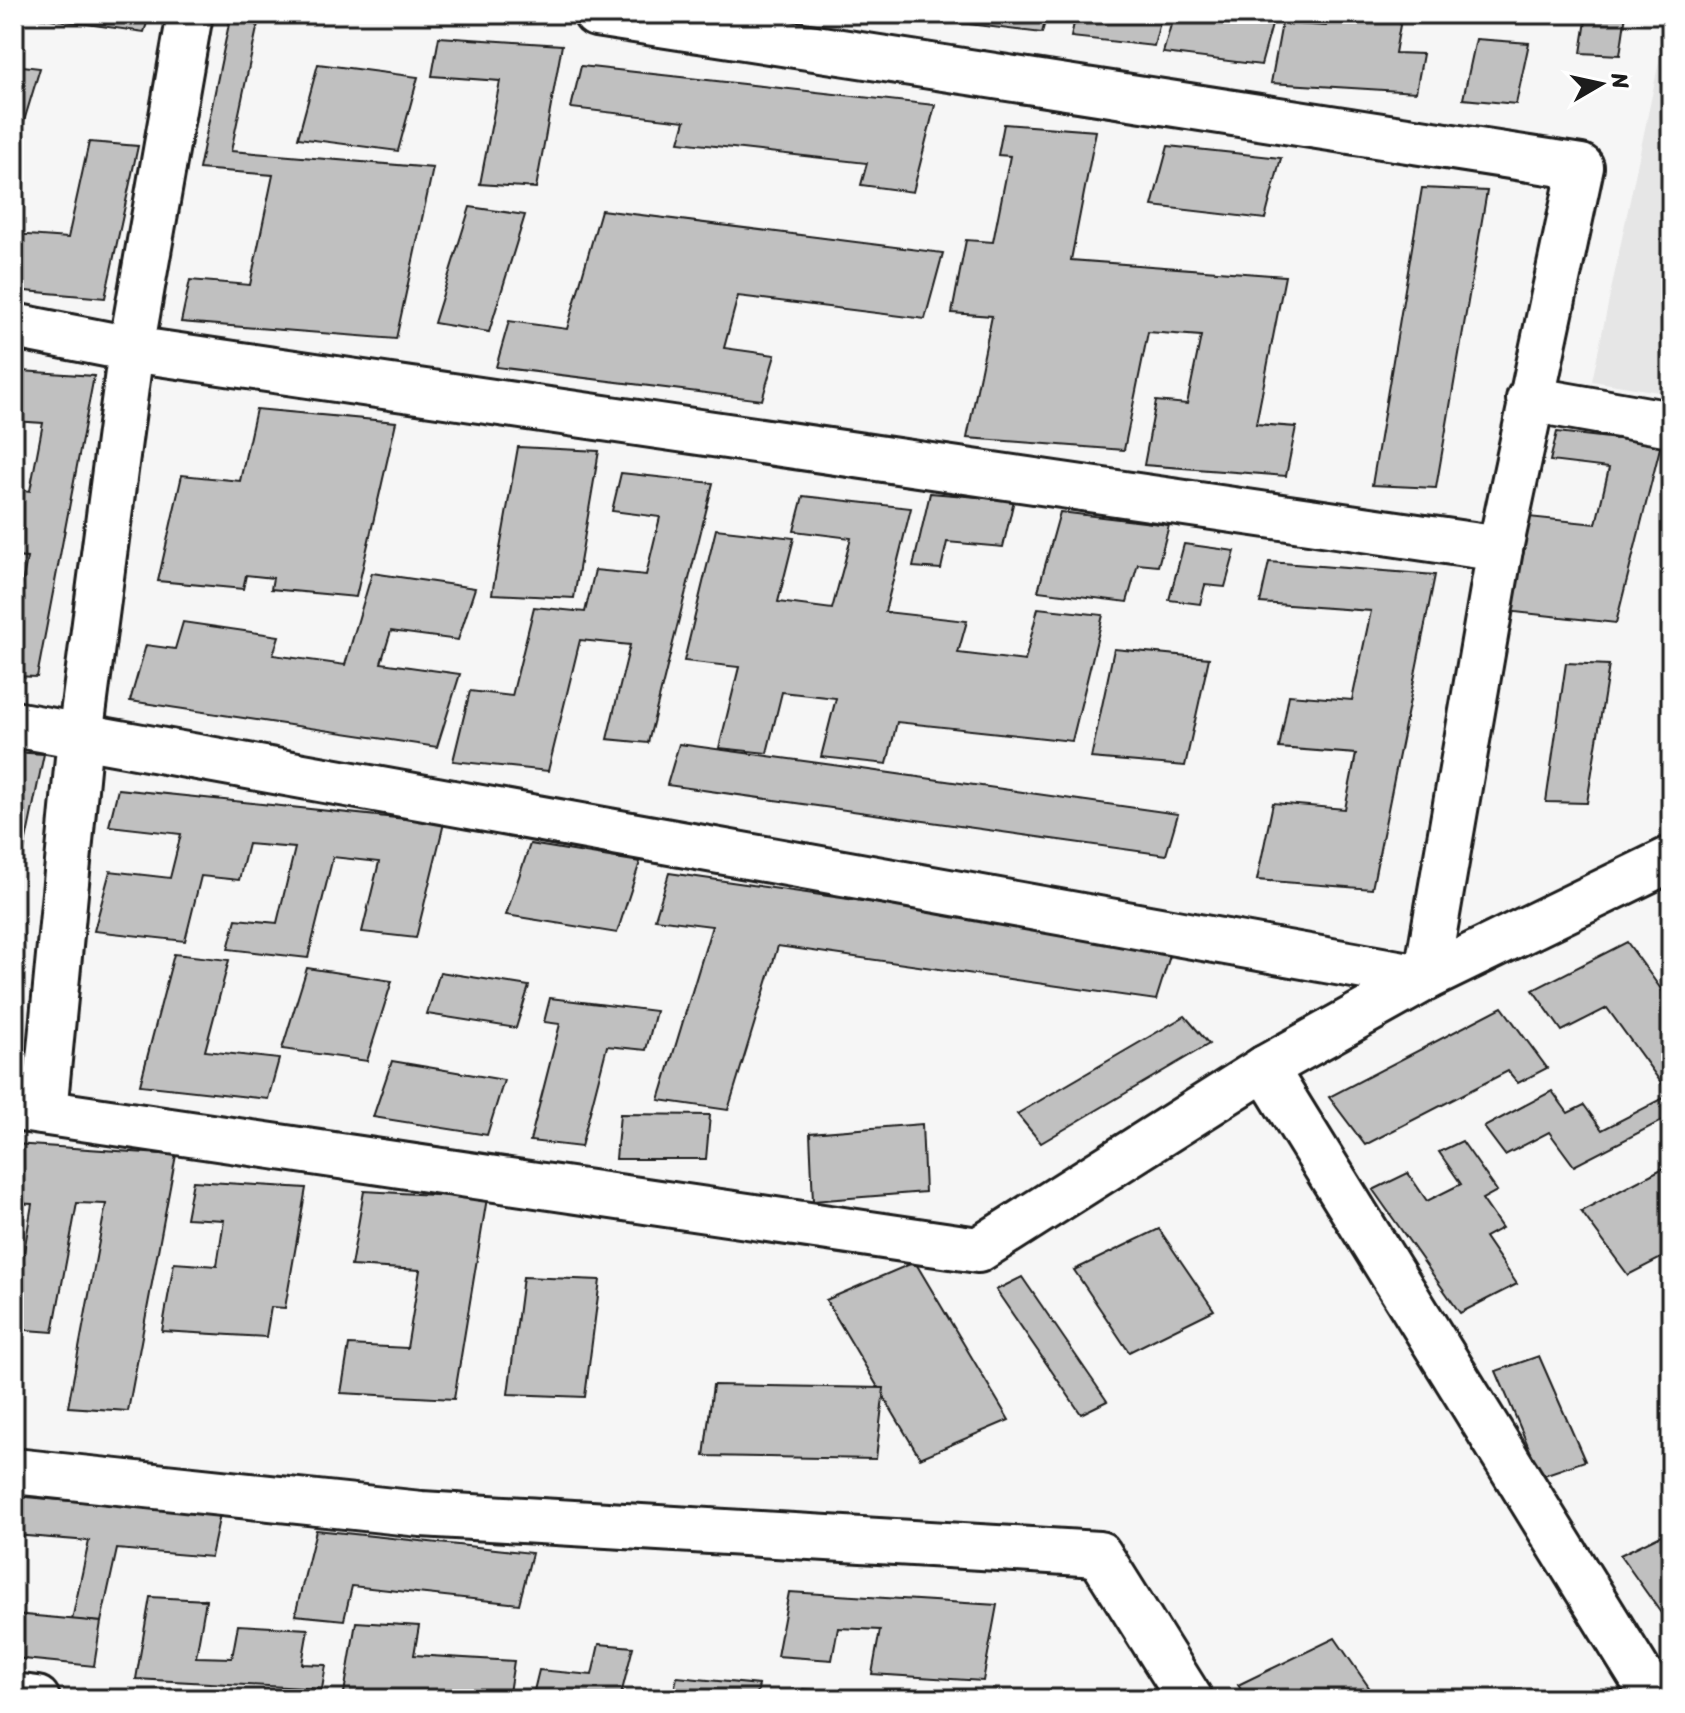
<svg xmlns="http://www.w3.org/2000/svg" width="1685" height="1713" viewBox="0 0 1685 1713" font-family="Sriracha,sans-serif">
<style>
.built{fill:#e6e6e6}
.building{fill:#c0c0c0;stroke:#1c1c1c;stroke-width:2}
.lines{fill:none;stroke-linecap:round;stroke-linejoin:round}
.minor-casing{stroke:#1c1c1c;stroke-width:50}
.minor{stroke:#fff;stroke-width:44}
</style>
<rect width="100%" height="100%" fill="#f6f6f6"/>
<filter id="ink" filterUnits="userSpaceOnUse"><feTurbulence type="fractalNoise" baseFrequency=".0125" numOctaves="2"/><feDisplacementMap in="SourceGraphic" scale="16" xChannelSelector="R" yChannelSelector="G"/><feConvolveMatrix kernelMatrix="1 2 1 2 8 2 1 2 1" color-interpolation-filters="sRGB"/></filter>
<g filter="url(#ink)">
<polygon class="built" points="1669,14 1671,14 1671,394 1592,381"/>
<g class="building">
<polygon points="14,14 150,14 144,32"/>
<polygon points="231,14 260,14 231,151 433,168 396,339 181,322 190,280 250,285 273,175 199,169"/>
<polygon points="954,14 1047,14 1042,33 952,22"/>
<polygon points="1076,14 1162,14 1154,46 1071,37"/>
<polygon points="1174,14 1275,14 1261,65 1163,53"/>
<polygon points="1328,14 1402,14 1395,53 1423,54 1416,92 1271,83 1282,23 1326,26"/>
<polygon points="1587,14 1626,14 1620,55 1581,53"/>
<polygon points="439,37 562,45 536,188 480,184 500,81 432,76"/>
<polygon points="1476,39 1529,43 1516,104 1463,99"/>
<polygon points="318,64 418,77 398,151 298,138"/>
<polygon points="14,65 40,68 21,131 14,130"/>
<polygon points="581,66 935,105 913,192 861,185 867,163 679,142 685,121 571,108"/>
<polygon points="1004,124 1096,131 1071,260 1285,276 1256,424 1296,427 1286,476 1144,465 1156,401 1187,404 1201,336 1148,332 1124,450 967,438 992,316 952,313 966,240 993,242 1010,156 998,155"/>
<polygon points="89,142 138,146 105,298 14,290 14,234 68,238"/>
<polygon points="1168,146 1281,158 1265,219 1152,206"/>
<polygon points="1422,188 1487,191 1436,488 1372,485"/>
<polygon points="470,207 525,215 489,332 434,323"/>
<polygon points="601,210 943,253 925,319 738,296 724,348 775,355 762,400 496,367 509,321 567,329"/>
<polygon points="21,371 94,376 37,677 14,676 14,625 27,558 14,557 14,489 30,491 43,423 14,421"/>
<polygon points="256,409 396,422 356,597 271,589 273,578 246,575 243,589 158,581 182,475 240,481"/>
<polygon points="1557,432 1661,444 1616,623 1506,611 1529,517 1596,524 1609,468 1550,461"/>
<polygon points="518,447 599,451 574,598 492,594"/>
<polygon points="621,473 713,483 648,743 607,739 630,645 580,640 548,771 453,761 470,691 512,696 534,607 585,612 595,570 646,575 660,517 612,511"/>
<polygon points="930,493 1014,500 1003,547 947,542 941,569 913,567"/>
<polygon points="803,496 911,508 885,612 967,621 958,653 1025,661 1038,608 1103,615 1072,741 897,722 887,764 821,757 836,698 782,692 767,753 719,748 739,667 684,661 716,529 794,538 778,602 832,609 851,538 794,531"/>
<polygon points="1060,512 1169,525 1158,566 1138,564 1127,602 1038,591"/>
<polygon points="1184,544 1235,551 1225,587 1205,585 1200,604 1169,600"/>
<polygon points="1269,562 1435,575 1372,889 1257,880 1273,803 1345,809 1356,754 1279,748 1289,695 1352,700 1371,611 1260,603"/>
<polygon points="372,573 475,588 458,640 391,631 381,663 460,674 437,747 130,701 146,645 175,649 183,622 279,636 273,655 345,665"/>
<polygon points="1114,649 1209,658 1185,766 1091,758"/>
<polygon points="1566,663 1609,665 1587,803 1546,802"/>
<polygon points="679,744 862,769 1178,814 1166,855 667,785"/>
<polygon points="14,752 44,754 23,855 14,854"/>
<polygon points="118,789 444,823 416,938 362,932 379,862 333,857 308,958 228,949 236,919 277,923 295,848 248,844 239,880 201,876 185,941 94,931 110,871 170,878 181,834 109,826"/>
<polygon points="530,844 640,862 617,933 506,915"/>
<polygon points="669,873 1173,946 1156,1000 778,946 728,1110 659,1100 712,926 655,919"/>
<polygon points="1627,942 1671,1003 1671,1116 1574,1166 1549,1132 1505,1155 1484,1127 1552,1091 1568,1113 1584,1105 1602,1130 1670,1095 1607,1008 1562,1031 1533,990"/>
<polygon points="174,954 229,960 205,1051 279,1059 268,1099 140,1085"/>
<polygon points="307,968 392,981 367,1061 282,1049"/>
<polygon points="440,972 529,986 516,1028 427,1014"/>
<polygon points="550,998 656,1011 646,1050 607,1046 581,1147 530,1141 560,1024 544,1022"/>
<polygon points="1502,1007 1547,1068 1518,1083 1508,1071 1365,1145 1329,1097"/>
<polygon points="1185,1016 1209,1044 1041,1143 1017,1114"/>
<polygon points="392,1061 504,1080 487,1135 373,1117"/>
<polygon points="620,1114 710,1115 706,1159 616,1159"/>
<polygon points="922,1124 925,1192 813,1201 810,1133"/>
<polygon points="1462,1141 1497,1191 1482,1199 1502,1228 1485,1237 1517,1284 1460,1313 1373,1190 1408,1173 1427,1201 1461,1184 1439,1152"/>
<polygon points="14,1144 176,1155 128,1411 68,1407 106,1204 77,1203 53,1332 14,1329 14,1257 23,1258 32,1204 14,1203"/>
<polygon points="1671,1164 1671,1253 1628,1275 1581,1211"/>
<polygon points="193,1181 306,1188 285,1308 271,1307 266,1337 162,1331 174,1263 217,1266 224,1220 186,1218"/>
<polygon points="364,1191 487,1198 454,1399 341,1393 349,1345 407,1348 420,1270 351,1266"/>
<polygon points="1159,1229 1214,1310 1129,1352 1074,1270"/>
<polygon points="915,1262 1009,1420 920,1458 826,1300"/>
<polygon points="523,1277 600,1280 585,1397 508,1394"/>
<polygon points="1022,1277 1107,1401 1081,1414 996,1290"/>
<polygon points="1539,1356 1585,1461 1541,1476 1496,1371"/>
<polygon points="713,1385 884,1388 876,1459 704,1456"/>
<polygon points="14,1496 220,1514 211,1557 117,1549 101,1622 72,1620 89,1541 14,1535"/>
<polygon points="316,1530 532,1553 519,1604 352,1586 344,1620 295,1615"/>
<polygon points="1671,1530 1671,1608 1661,1613 1620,1555"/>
<polygon points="789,1592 997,1605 983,1681 872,1674 880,1630 838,1628 832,1660 777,1656"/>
<polygon points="150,1597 206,1600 196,1657 232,1658 238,1625 308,1629 302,1664 326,1665 322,1689 136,1679"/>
<polygon points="14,1614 101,1622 94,1666 14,1658"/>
<polygon points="356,1622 419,1626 414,1655 514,1661 508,1699 343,1699"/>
<polygon points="1335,1638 1377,1699 1247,1699 1238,1685"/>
<polygon points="599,1644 633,1647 620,1699 532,1699 539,1670 592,1675"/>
<polygon points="677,1677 759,1685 756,1699 672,1699"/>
<polygon points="803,1689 902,1699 800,1699"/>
</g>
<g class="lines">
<defs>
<g id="minor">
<polyline points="596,14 1581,167 1500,549"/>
<polyline points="14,326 131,349 1500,549 1426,978 14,724"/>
<polyline points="1529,399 1671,424"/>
<polyline points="1265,1068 1655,1699"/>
<polyline points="14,1108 978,1250 1265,1068 1426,978 1671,859"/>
<polyline points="44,1112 80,737 131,349 190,14"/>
<polyline points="14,1471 421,1514 1099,1554 1190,1699"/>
<polyline points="14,1696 37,1699"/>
</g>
</defs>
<use href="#minor" class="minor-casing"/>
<use href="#minor" class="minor"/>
</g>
</g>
<rect width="1685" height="1713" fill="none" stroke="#fff" stroke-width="48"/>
<rect x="24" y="24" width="1637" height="1665" fill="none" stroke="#1c1c1c" stroke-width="3" filter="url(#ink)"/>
<g transform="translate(1601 84) rotate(81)" stroke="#ffffff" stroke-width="6" paint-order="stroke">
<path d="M0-6L14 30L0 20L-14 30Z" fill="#1c1c1c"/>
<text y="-12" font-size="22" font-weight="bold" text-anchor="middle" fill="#1c1c1c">N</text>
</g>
</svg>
